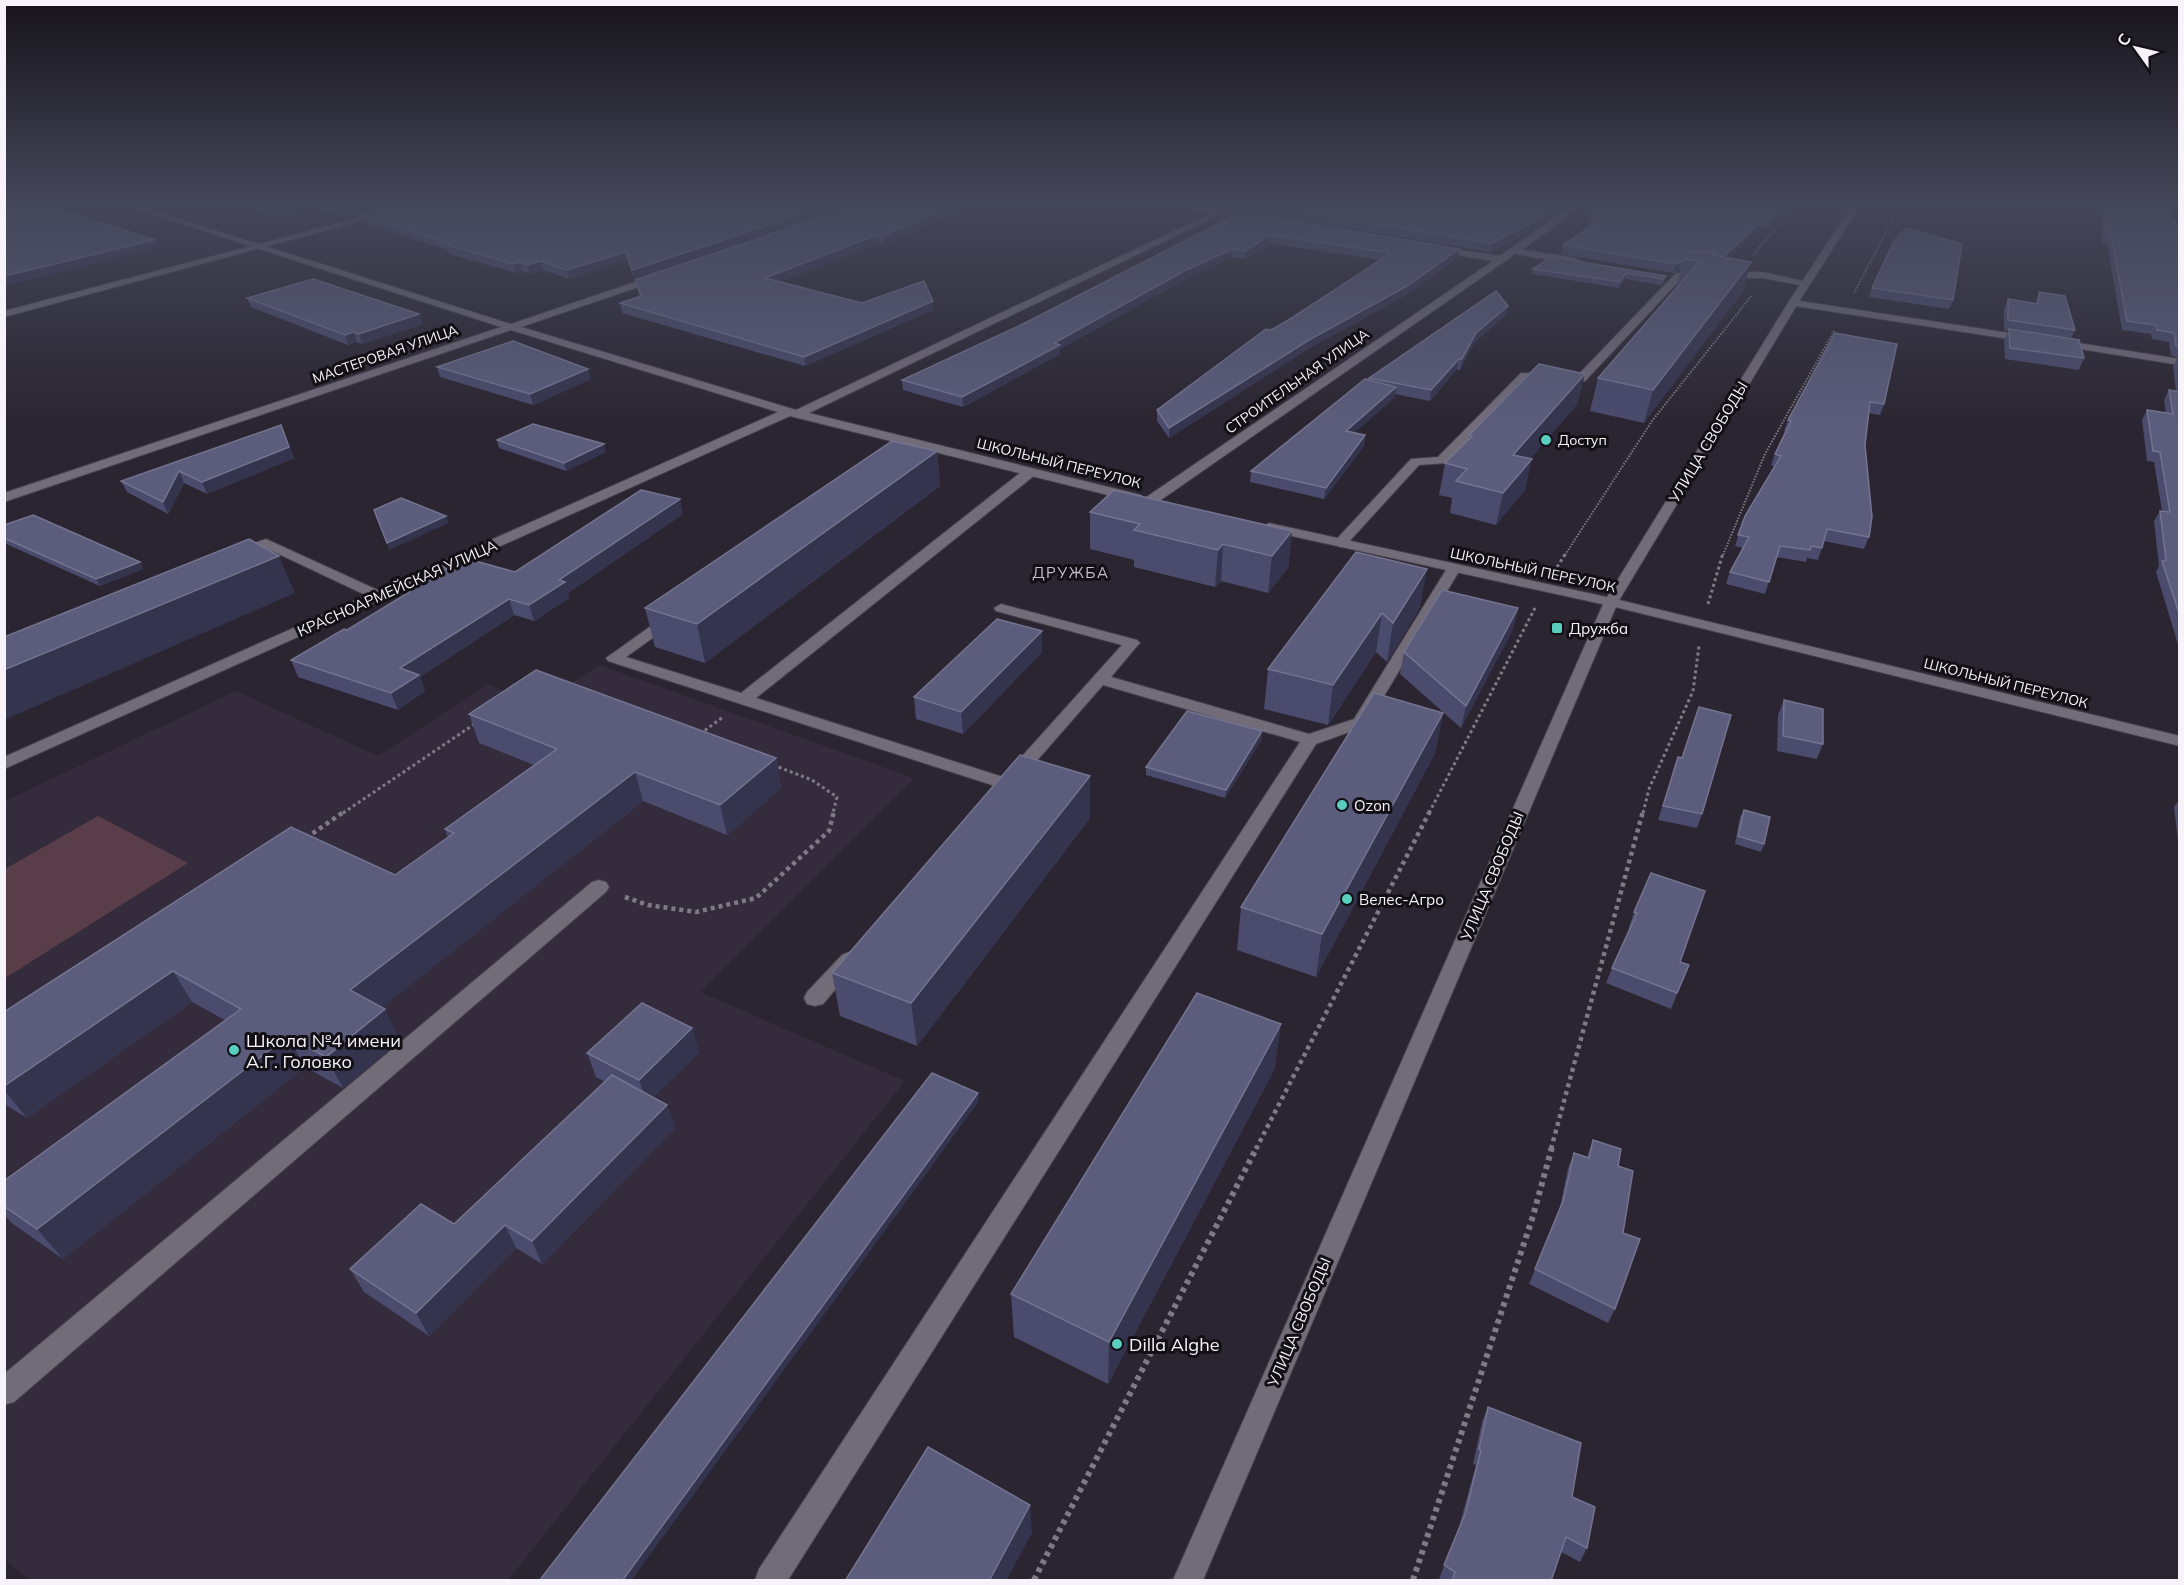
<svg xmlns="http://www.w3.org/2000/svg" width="2184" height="1585" viewBox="0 0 2184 1585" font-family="Mulish,sans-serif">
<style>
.built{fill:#342c3d}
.green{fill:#593d48}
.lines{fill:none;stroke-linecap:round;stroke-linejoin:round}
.lane-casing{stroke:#45404a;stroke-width:2}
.street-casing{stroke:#45404a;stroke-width:2}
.secondary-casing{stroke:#45404a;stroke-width:2}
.path-far3{stroke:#7f7b84;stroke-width:2;stroke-dasharray:1.5 1.5;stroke-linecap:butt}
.path-far2{stroke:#7f7b84;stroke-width:3;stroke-dasharray:3 3;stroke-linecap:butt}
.path-far1{stroke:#7f7b84;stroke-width:4.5;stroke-dasharray:4 4;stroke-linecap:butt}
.path{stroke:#7f7b84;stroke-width:6;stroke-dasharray:4.5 4.5;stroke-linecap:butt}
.lane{fill:#726c79;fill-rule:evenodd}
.street{fill:#726c79;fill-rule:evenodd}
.secondary{fill:#726c79;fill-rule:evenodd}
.wall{fill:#4a4b6d}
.shaded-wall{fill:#35344e}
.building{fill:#5c5d7c;stroke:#747490;stroke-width:1.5}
.poi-dot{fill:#59cebe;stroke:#120f15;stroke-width:2}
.labels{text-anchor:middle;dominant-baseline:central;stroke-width:6;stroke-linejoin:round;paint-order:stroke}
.far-street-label{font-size:14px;fill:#f6f3fa;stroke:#120f15}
.far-poi-label{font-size:14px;fill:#f6f3fa;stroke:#120f15;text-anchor:start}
.street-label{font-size:15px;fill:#f6f3fa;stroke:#120f15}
.far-quarter-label{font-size:15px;letter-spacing:1.5px;fill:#c6bfce;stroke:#120f15}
.poi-label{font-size:15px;fill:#f6f3fa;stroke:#120f15;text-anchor:start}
.near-poi-label{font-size:18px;fill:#f6f3fa;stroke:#120f15;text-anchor:start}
</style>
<rect width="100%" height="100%" fill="#2a2530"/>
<polygon class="built" points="599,665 914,778 700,992 905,1081 508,1580 30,1580 5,1560 5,801 236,691 378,756 489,684 518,697 567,686"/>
<polygon class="green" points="98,816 188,863 5,978 5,869"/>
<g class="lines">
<defs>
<g id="lane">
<polygon points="1512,248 1575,258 1580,261 1575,264 1509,253 1507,251"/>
<polygon points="1762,272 1811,283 1806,286 1762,278 1682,278 1585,381 1528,379 1446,463 1419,465 1345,546 1340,547 1333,543 1411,459 1438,457 1521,373 1578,375 1676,273"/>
<path d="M1030,468L1036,472L1035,475L756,698L1006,778L1008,772L1122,645L996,611L994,608L1001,604L1137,640L1140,643L1137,646L1111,677L1309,734L1354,719L1449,565H1459L1461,568L1366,726L1316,744L788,1580H755L759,1569L1300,742L1103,685L1020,780L1014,781L1016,784C1010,794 1003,801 991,798L988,794L995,786L608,661L606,658L665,616H675L678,619L675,622L626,657L741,693L1025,469Z"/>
<polygon points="266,539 384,593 386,596 379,600 374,599 266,548 238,558 231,554 233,551"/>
<polygon points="599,880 606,882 609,887 606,892 14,1402 4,1405 4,1374 592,882"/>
<polygon points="849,952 856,955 859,960 856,965 823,1004 815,1006 807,1004 804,998 807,992 842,955"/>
</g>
<g id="street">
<path d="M117,203H129L511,324L656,275H662V279L521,327L796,410L1212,213L1163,203C1177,203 1213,211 1221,209C1230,207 1234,203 1244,203L809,413L1141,495L1143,498L1141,501L1136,502L790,416L4,769V757L778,412L511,330L4,502V493L501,327Z"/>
<polygon points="1574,203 1583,203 1560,223 1155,504 1145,504 1143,501 1145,498 1493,261 1435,251 1432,250 1432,246 1500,256"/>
<polygon points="1793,300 2029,336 2034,339 2029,342 1789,305 1789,301"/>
<polygon points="2059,340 2180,359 2180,365 2055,345 2054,343"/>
<polygon points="1269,523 1611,598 2180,736 2180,746 1611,606 1264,530 1262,527"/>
</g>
<g id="secondary">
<polygon points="415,203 428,203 4,317 4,311"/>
<polygon points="1854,203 1862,203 1798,303 1618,602 1203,1580 1173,1580 1604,602 1788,303"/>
</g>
</defs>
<use href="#lane" class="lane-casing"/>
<use href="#street" class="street-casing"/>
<use href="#secondary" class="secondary-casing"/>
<g class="path-far3">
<polyline points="1753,255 1796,203"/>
<polyline points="1854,293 1901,203"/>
<polyline points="1565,555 1652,421 1752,295"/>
<polyline points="1723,555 1765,454 1834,331"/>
</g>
<g class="path-far2">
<polyline points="1557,567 1566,553"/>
<polyline points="1708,604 1723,553"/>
<polyline points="700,734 723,717"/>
<polyline points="773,765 812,780 837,797 833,813"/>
<polyline points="343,813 476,723"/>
<polyline points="1429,813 1535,608"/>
<polyline points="1643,813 1649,789 1693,691 1699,646"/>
</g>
<g class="path-far1">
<polyline points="306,838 345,811"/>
<polyline points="625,897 648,905 696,912 756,898 829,831 834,811"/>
<polyline points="1256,1149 1430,811"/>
<polyline points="1551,1149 1643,811"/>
</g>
<g class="path">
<polyline points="1034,1580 1257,1147"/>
<polyline points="1413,1580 1533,1216 1552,1147"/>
</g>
<use href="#lane" class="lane"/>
<use href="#street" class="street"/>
<use href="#secondary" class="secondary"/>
</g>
<g class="wall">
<polygon points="226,203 861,203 634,279 627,260 569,279 543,270 530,274 522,271 516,273 449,254 448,250 362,223 359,215 347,218 314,208 280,217"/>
<polygon points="979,203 884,244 878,243 779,282 862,303 933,301 933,310 805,366 622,313 620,303 640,296 635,280"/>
<polygon points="1237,203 1570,203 1528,233 1490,252 1237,210"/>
<polygon points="1583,203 1793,203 1768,228 1761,227 1729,258 1743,291 1644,423 1590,411 1598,378 1676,287 1681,270 1674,273 1561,254 1563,245 1593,225 1583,206"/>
<polygon points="2101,203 2164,203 2180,234 2180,651 2156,572 2159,566 2154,521 2160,511 2162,511 2154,462 2147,461 2142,420 2147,410 2166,413 2164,400 2169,390 2176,392 2173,366 2178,358 2171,355 2169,342 2152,339 2151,334 2122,330 2107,244 2102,244"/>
<polygon points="1228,210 1459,249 1458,257 1406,295 1308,349 1169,438 1157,421 1157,410 1271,330 1380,260 1269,243 1245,259 1232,257 1184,280 1060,349 1060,354 963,407 903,390 902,380 1025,323 1228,219"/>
<polygon points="1551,257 1666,276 1664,282 1661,285 1625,279 1619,288 1532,274 1533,269"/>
<polygon points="1872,288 1953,300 1949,309 1869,297"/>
<polygon points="2039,292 2075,330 2071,338 2084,358 2079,370 2005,359 2004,340 2009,331 2004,330 2004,309 2008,299 2035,304"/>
<polygon points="247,298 423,324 362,344 357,342 348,345 251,307"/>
<polygon points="1508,306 1506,315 1474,343 1460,370 1457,369 1430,401 1395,394 1395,397 1354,433 1365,435 1364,446 1324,499 1250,482 1251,471 1368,380 1369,378"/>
<polygon points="1835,333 1884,404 1880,415 1869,413 1865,445 1869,537 1864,549 1824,541 1818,560 1807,558 1806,562 1776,557 1765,594 1726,584 1730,572 1743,548 1735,546 1745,516 1774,466 1771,465 1775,454 1786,431 1784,431 1788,420"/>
<polygon points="437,367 591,379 533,405 440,377"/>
<polygon points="1578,403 1530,459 1525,490 1496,525 1450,513 1452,498 1439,495 1445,463 1469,439 1469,435"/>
<polygon points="281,425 294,458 207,494 184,483 168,514 127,492 121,481"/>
<polygon points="497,440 606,452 566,471 499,448"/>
<polygon points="937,451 940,486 705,663 655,647 645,608"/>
<polygon points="1090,512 1292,531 1288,568 1268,593 1221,581 1215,587 1134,567 1134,560 1090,549"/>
<polygon points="683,514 568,593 569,598 534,621 514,615 420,677 425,691 398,710 298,677 291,660 347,630"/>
<polygon points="4,525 140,562 143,569 100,586 4,543"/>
<polygon points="1356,552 1420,607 1387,662 1376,652 1328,725 1264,709 1268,669"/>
<polygon points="1518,608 1513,629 1461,728 1400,674 1404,652"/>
<polygon points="1042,631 1042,652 963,734 916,719 914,697"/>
<polygon points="1784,700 1823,744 1817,759 1777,751 1778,715"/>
<polygon points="1443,713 1435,753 1316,977 1237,950 1241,907"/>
<polygon points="469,714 776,758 781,788 727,835 643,801 382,1007 400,1040 343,1088 305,1067 63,1259 13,1224 4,1215 4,1181 225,1020 192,1002 27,1118 4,1104 4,1012 395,875 448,838 445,829 534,765 479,743"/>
<polygon points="1262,731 1262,739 1225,798 1146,775 1146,767"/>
<polygon points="1678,757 1702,814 1697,828 1658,820"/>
<polygon points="2180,799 2180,841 2178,841 2174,807"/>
<polygon points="1744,810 1764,844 1761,852 1735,844 1740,817"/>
<polygon points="1090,818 917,1046 840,1016 832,973"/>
<polygon points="1651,873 1680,962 1689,965 1671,1009 1606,983 1612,968 1630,928 1629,927 1634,912"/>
<polygon points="692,1028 699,1052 653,1097 667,1105 675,1128 542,1264 516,1248 429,1336 364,1292 350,1269 454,1224 605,1082 596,1077 587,1053"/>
<polygon points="1275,1068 1108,1384 1014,1337 1011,1294"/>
<polygon points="1593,1140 1618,1166 1623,1233 1615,1309 1608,1323 1529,1284 1559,1212 1568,1168 1574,1153 1587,1157"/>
<polygon points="1488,1407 1572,1497 1587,1548 1580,1562 1561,1552 1551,1581 1441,1581 1439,1579 1459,1527 1476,1465 1473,1464 1482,1422"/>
</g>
<g class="shaded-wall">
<polygon points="299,203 313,203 314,208 280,217 278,209"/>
<polygon points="373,203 407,203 347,218 345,210"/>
<polygon points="836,203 861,203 634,279 632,270"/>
<polygon points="960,203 979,203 884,244 883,236"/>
<polygon points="1222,203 1236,203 1222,206"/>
<polygon points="1561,203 1570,203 1528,233 1490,252 1492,243"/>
<polygon points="1788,203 1793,203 1768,228 1770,220"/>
<polygon points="1764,219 1761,227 1717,270 1720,261"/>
<polygon points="877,235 878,243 766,287 765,278"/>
<polygon points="1270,235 1269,243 1245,259 1245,251"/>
<polygon points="155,240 159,248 4,286 4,276"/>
<polygon points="1233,249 1232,257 1184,280 1060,349 1060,354 963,407 962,397 1054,343 1184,271"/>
<polygon points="1459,249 1458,257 1406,295 1308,349 1169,438 1169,428 1309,340"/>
<polygon points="626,252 627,260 569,279 567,270"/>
<polygon points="541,261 543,270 530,274 527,265"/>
<polygon points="1681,261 1679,270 1674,273 1676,264"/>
<polygon points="520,262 522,271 516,273 514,264"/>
<polygon points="1751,262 1743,291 1644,423 1653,390"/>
<polygon points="1626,273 1625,279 1619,288 1620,282"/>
<polygon points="933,301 933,310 805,366 804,357"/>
<polygon points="1508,306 1506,315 1474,343 1460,370 1462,359 1476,333"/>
<polygon points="419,314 423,324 362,344 359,334"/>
<polygon points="354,332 357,342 348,345 345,335"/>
<polygon points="1459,359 1457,369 1430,401 1431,390"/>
<polygon points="588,369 591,379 533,405 530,394"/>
<polygon points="1585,374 1578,403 1507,486 1513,455"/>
<polygon points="1396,387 1395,397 1344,442 1346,431"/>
<polygon points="281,425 294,458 207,494 202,482"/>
<polygon points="1365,435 1364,446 1324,499 1326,488"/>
<polygon points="604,444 606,452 566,471 564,463"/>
<polygon points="937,451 940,486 705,663 697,624"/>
<polygon points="1532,459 1525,490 1496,525 1503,493"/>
<polygon points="179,471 184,483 168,514 163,502"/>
<polygon points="680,499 683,514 568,593 569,598 534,621 529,605 559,580"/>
<polygon points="446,516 449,523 389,550 387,543"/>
<polygon points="1292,531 1288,568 1268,593 1272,556"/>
<polygon points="1223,544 1221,581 1215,587 1218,550"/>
<polygon points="279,556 295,593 4,720 4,670"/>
<polygon points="140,562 143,569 100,586 96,579"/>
<polygon points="1427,569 1420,607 1387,662 1393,623"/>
<polygon points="509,599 514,615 420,677 425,691 398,710 391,693 400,668"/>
<polygon points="1518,608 1513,629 1461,728 1466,706"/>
<polygon points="1382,613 1376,652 1328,725 1333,685"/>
<polygon points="1042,631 1042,652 963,734 961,712"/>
<polygon points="1443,713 1435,753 1316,977 1322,934"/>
<polygon points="1262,731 1262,739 1225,798 1226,790"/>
<polygon points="776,758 781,788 727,835 720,805"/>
<polygon points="635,772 643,801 365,1021 350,990"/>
<polygon points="1090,776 1090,818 917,1046 911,1003"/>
<polygon points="173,971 192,1002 27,1118 4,1090 4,1086"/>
<polygon points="385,1009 400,1040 343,1088 326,1057"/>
<polygon points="1281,1024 1275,1068 1108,1384 1109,1342"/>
<polygon points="692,1028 699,1052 647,1103 639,1080"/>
<polygon points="288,1036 305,1067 63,1259 37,1229"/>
<polygon points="978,1093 979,1101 631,1581 622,1581"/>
<polygon points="667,1105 675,1128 542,1264 532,1241"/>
<polygon points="505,1225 516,1248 429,1336 416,1313"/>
<polygon points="1030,1505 1032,1533 1006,1581 989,1581"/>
</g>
<g class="building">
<polygon points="4,203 40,203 155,240 4,276"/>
<polygon points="255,203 299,203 278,209"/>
<polygon points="322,203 373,203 345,210"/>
<polygon points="404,203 836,203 632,270 626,252 567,270 541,261 527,265 520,262 514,264 447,245 452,244 359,215"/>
<polygon points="863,203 960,203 883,236 877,235 765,278 862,303 924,281 933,301 804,357 620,303 641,296 635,280"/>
<polygon points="1245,203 1561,203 1530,224 1492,243"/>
<polygon points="1587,203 1788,203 1770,220 1764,219 1723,257 1713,256 1715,252 1691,252 1684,259 1683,261 1676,264 1563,245 1598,221"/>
<polygon points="2105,203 2164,203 2175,222 2180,234 2180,347 2176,346 2174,333 2157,330 2156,325 2127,321 2111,236 2106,235"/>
<polygon points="1228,210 1459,249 1407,286 1309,340 1169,428 1157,410 1266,329 1271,330 1292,318 1391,253 1270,235 1245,251 1233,249 1184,271 1054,343 1060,345 962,397 902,380 1025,323 1231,217"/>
<polygon points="1906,228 1962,244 1953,300 1872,288 1894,241"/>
<polygon points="1691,252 1715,252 1711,255 1751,262 1653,390 1598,378 1700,261 1684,259"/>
<polygon points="1551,257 1666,276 1663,279 1626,273 1620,282 1533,269"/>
<polygon points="313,279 419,314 359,334 354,332 345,335 247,298"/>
<polygon points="1496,291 1508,306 1476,333 1462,359 1459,359 1431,390 1369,378"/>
<polygon points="2039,292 2065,296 2075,330 2008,320 2008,299 2038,304"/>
<polygon points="2009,329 2079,340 2084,358 2010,348"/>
<polygon points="1835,333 1897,344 1884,404 1870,402 1865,445 1872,517 1869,537 1827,529 1822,548 1811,546 1810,550 1780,546 1769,582 1730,572 1749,537 1738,535 1745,516 1781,456 1775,454 1791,421 1788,420"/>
<polygon points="513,341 588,369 530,394 437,367"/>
<polygon points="1539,364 1585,374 1513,455 1532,459 1503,493 1456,481 1467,469 1445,463 1472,436 1469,435"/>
<polygon points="1365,379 1396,387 1346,431 1365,435 1326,488 1251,471"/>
<polygon points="2169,390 2180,392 2180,616 2162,561 2166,560 2160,511 2170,512 2160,452 2153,451 2147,410 2173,414"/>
<polygon points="533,424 604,444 564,463 497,440"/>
<polygon points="281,425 289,447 202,482 179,471 163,502 121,481"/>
<polygon points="892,441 937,451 697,624 645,608"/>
<polygon points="641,490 680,499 559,580 565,582 529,605 509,599 400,668 419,675 391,693 291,660 344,629 347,630 465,558 515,572"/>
<polygon points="1114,490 1292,531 1272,556 1223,544 1218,550 1134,530 1140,524 1090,512"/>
<polygon points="401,498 446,516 387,543 374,510"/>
<polygon points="33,515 140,562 96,579 4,538 4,525"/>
<polygon points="249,539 279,556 4,670 4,637"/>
<polygon points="1356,552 1427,569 1393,623 1382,613 1333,685 1268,669"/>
<polygon points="1442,590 1518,608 1466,706 1404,652"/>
<polygon points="997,619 1042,631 961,712 914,697"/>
<polygon points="536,670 776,758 720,805 635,772 350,990 385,1009 326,1057 288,1036 37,1229 4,1206 4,1181 241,1009 173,971 4,1086 4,1012 291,827 395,875 454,833 445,829 557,749 469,714"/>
<polygon points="1374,693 1443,713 1322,934 1241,907"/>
<polygon points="1784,700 1823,709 1823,744 1783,736"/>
<polygon points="1699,707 1731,715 1702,814 1663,806 1678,757 1682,758"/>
<polygon points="1187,711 1262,731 1226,790 1146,767"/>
<polygon points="1020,755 1090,776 911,1003 832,973"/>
<polygon points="1744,810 1770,817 1764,844 1738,836"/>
<polygon points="1651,873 1705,891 1680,962 1689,965 1677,993 1612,968 1637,913 1634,912"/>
<polygon points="1197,993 1281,1024 1109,1342 1011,1294"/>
<polygon points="642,1003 692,1028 639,1080 587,1053"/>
<polygon points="932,1073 978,1093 622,1581 539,1581"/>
<polygon points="612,1075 667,1105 532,1241 505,1225 416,1313 350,1269 421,1204 454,1224"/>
<polygon points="1593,1140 1621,1149 1618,1166 1633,1171 1623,1233 1640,1239 1615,1309 1535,1269 1563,1201 1574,1153 1589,1158"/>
<polygon points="1488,1407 1581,1443 1572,1497 1595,1507 1587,1548 1566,1537 1551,1581 1452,1581 1455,1572 1444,1565 1465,1514 1481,1450 1479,1449"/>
<polygon points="928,1447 1030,1505 989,1581 845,1581"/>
</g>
<linearGradient id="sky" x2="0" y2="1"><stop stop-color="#17141a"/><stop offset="0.48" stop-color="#444659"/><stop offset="1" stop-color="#444659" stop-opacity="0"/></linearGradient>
<rect width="2184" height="425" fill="url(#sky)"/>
<g class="poi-dot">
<circle cx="1546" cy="440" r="6"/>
<rect x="1551" y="622" width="12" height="12" rx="3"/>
<circle cx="1342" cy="805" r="6"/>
<circle cx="1347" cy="899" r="6"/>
<circle cx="234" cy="1050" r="6"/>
<circle cx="1117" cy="1344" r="6"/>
</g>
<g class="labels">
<g class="far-street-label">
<text transform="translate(385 354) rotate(-19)">МАСТЕРОВАЯ УЛИЦА</text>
<text transform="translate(1297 381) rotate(-35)">СТРОИТЕЛЬНАЯ УЛИЦА</text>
<text transform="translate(1059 463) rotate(14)">ШКОЛЬНЫЙ ПЕРЕУЛОК</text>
<text transform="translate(1533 570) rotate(12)">ШКОЛЬНЫЙ ПЕРЕУЛОК</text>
<text transform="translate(2006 683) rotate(14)">ШКОЛЬНЫЙ ПЕРЕУЛОК</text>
</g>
<g class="far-poi-label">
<text x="1558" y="440">Доступ</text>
</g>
<g class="street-label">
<text transform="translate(1708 442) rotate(-59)">УЛИЦА СВОБОДЫ</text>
<text transform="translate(397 588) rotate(-24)">КРАСНОАРМЕЙСКАЯ УЛИЦА</text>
<text transform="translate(1492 876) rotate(-67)">УЛИЦА СВОБОДЫ</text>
<text transform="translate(1299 1322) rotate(-67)">УЛИЦА СВОБОДЫ</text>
</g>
<g class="far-quarter-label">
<text x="1071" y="572">ДРУЖБА</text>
</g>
<g class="poi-label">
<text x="1569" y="628">Дружба</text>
<text x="1354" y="805">Ozon</text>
<text x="1359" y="899">Велес-Агро</text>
</g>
<g class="near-poi-label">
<text x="246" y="1040">Школа №4 имени<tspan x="246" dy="21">А.Г. Головко</tspan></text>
<text x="1129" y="1344">Dilla Alghe</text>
</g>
</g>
<rect width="2184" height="1585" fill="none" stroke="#f6f3fa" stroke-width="12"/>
<g transform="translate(2136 48) rotate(304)" stroke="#120f15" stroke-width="4.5" paint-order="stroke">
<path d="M0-4.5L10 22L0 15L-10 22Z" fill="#f6f3fa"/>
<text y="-9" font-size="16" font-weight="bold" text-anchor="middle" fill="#f6f3fa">С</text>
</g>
</svg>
